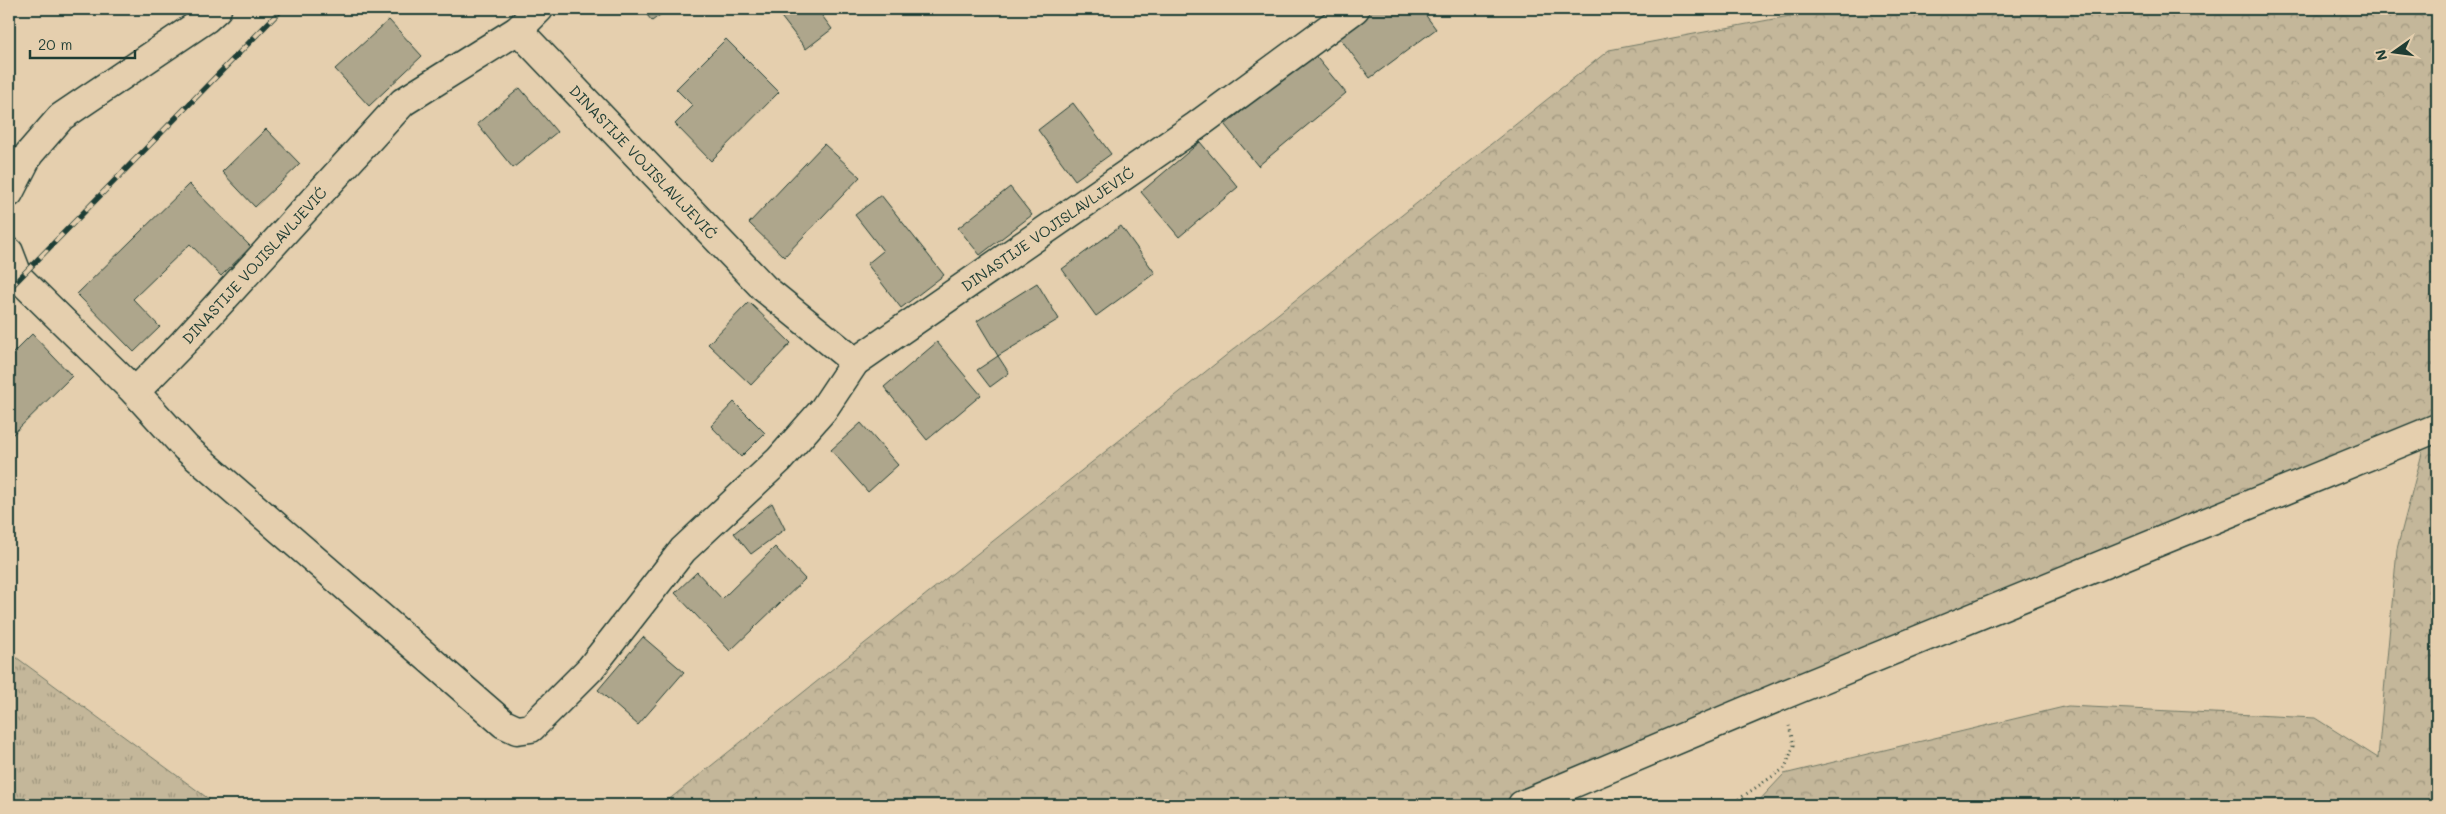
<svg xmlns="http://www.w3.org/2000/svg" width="2446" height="814" viewBox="0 0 2446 814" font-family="Mali,sans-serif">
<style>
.grass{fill:url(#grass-tufts);stroke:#727a67}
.forest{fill:url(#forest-crowns);stroke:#727a67}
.building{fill:#aea68c;stroke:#1f3d34}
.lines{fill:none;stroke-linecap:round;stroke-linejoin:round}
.minor-casing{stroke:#1f3d34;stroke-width:31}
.major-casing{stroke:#1f3d34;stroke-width:31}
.path{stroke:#1f3d34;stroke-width:3;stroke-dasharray:1 4;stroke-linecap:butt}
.minor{stroke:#e5cfae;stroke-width:28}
.major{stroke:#e5cfae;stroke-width:28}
.rail-casing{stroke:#1f3d34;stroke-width:5.5}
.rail{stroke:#e5cfae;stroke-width:4;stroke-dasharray:11;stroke-linecap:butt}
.labels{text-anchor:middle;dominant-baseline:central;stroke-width:4;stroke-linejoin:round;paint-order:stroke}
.street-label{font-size:15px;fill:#1f3d34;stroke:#e5cfae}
</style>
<defs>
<pattern id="grass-tufts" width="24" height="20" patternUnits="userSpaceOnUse" patternTransform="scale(1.25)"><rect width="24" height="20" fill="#c4b79a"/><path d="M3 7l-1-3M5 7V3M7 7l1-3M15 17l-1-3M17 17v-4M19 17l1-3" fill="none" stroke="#9f967e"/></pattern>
<pattern id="forest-crowns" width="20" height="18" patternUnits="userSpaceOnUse" patternTransform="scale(1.25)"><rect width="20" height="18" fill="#c4b79a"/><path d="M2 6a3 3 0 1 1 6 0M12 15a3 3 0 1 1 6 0" fill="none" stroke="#9f967e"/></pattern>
</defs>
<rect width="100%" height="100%" fill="#e5cfae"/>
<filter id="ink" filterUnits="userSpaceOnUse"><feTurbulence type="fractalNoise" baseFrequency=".02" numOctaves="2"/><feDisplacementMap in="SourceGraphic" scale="10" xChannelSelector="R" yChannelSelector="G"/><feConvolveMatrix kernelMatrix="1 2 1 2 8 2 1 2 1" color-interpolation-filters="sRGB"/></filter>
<g filter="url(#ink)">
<polygon class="grass" points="9,652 217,805 9,805"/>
<polygon class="forest" points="1827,9 2437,9 2437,805 1755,805 1784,774 2068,706 2315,718 2378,758 2397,549 2426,438 1522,805 662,805 1609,50"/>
<g class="building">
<polygon points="642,9 668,9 652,21"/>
<polygon points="775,9 817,9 832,29 806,49"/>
<polygon points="1371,9 1421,9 1436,29 1370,78 1337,34"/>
<polygon points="389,20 422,56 369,106 335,69"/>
<polygon points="726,39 779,92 711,161 675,124 693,106 676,89"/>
<polygon points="1313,53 1346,93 1258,166 1225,125"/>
<polygon points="520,88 557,132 513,168 477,124"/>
<polygon points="1073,103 1111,154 1075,180 1038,130"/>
<polygon points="266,129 300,164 255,207 222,172"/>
<polygon points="1200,142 1238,187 1179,237 1141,192"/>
<polygon points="824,144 860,177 784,257 749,223"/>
<polygon points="189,184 251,247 221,276 190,244 133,299 160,327 134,352 77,294"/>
<polygon points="1010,187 1032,215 980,255 958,228"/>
<polygon points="881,195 944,275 901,308 867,264 883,251 855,215"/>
<polygon points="1121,226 1155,273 1096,316 1062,269"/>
<polygon points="1037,283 1059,319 998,356 977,321"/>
<polygon points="749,302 791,343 751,385 708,344"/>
<polygon points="32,334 72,376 9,438 9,357"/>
<polygon points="937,342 981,395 927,440 884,387"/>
<polygon points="998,356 1009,373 990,387 977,370"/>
<polygon points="734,402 765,433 741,457 711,426"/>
<polygon points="861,423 898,465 868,492 831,450"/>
<polygon points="772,503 785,529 751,554 734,533"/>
<polygon points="775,547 805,579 730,651 675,593 697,572 722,599"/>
<polygon points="643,637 684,672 638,725 598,690"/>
</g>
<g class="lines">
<defs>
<g id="minor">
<path id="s1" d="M518,30L764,288L855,362"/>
<polyline points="9,193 29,154 61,117 206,19 217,9"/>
<path id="s2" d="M9,252L19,278L135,392L186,448L504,724L517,730L531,728L590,669L683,550L779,460L823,410L855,362L1196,126L1355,9"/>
<path id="s3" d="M135,392L184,342L403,102L518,30L539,9"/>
</g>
<polyline id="major" points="1522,805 1781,696 2437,428"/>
</defs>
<use href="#minor" class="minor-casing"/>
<use href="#major" class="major-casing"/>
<polyline class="path" points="1730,805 1785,768 1794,745 1789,726"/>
<use href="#minor" class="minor"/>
<use href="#major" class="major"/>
<defs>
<polyline id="rail" points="9,289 282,9"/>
</defs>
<use href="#rail" class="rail-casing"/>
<use href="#rail" class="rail"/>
</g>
</g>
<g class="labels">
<g class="street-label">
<text stroke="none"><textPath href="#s1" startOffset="182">DINASTIJE VOJISLAVLJEVIĆ</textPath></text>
<text stroke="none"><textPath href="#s2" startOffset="1440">DINASTIJE VOJISLAVLJEVIĆ</textPath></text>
<text stroke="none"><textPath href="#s3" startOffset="174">DINASTIJE VOJISLAVLJEVIĆ</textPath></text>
</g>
</g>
<rect width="2446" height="814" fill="none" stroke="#e5cfae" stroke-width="30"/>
<rect x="15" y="15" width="2416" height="784" fill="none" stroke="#1f3d34" stroke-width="2" filter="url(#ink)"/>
<g transform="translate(2394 52) rotate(256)" stroke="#e5cfae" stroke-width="4" paint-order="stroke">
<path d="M0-4L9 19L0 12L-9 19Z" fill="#1f3d34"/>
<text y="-8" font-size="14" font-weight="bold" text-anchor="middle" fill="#1f3d34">N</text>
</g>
<path d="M30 50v8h105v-8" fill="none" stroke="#1f3d34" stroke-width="2.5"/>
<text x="38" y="50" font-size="15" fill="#1f3d34" stroke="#e5cfae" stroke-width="4" paint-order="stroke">20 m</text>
</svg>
